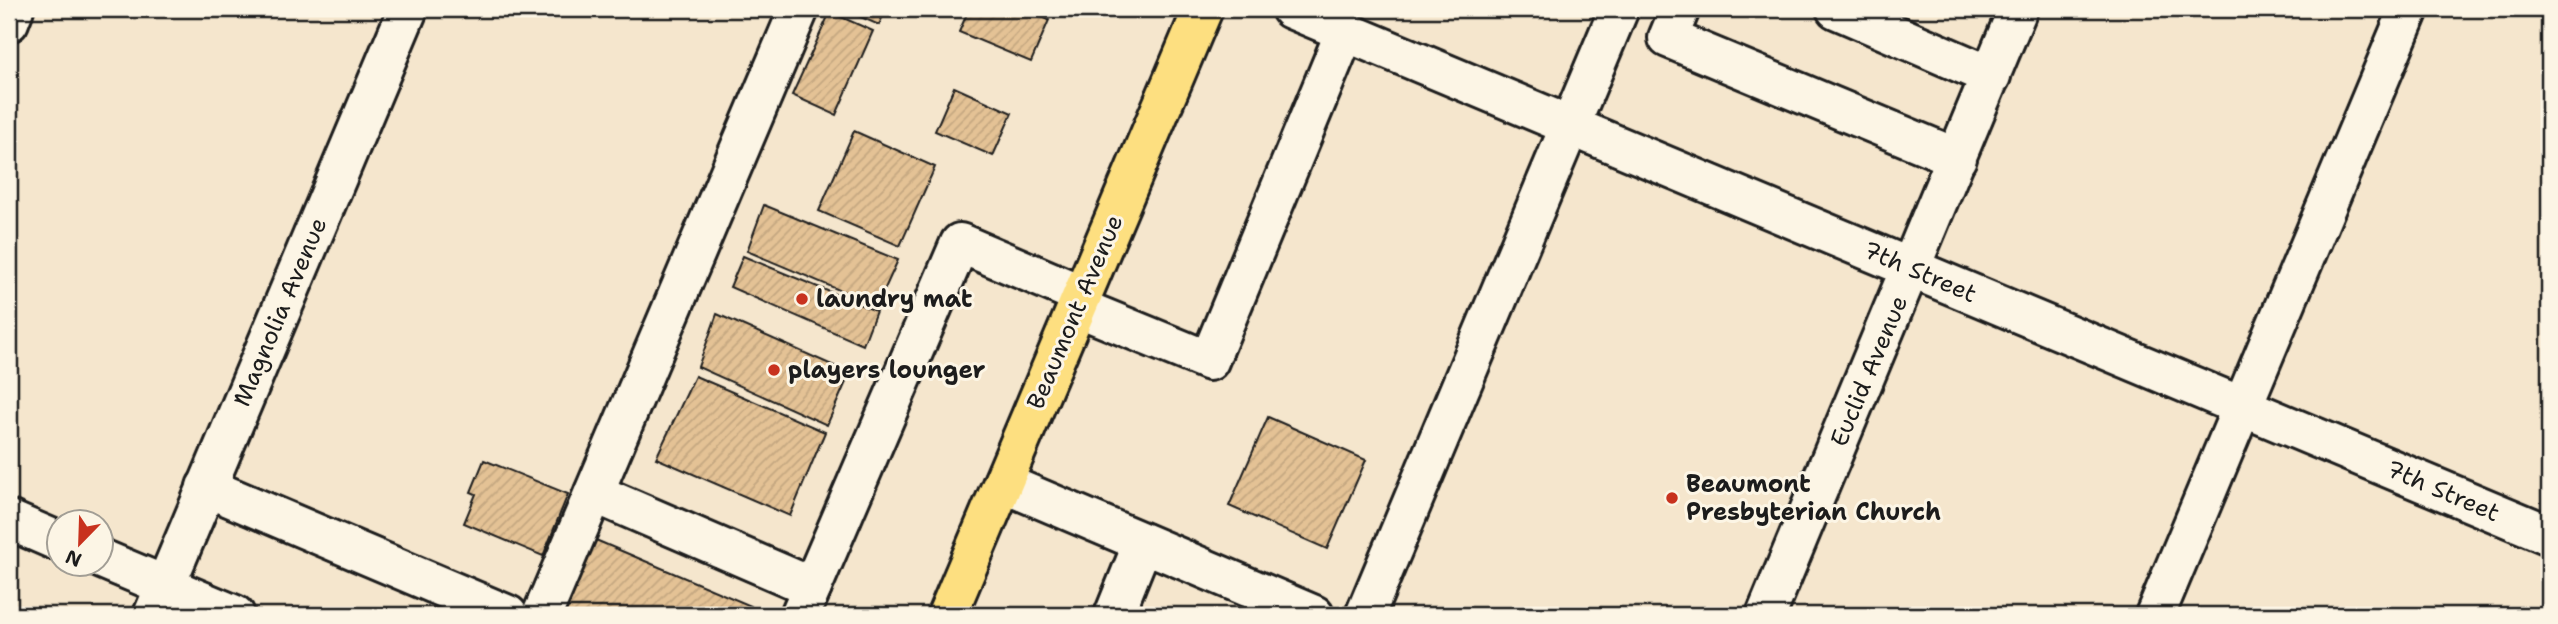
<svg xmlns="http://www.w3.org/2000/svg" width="2558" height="624" viewBox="0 0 2558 624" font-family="'Shantell Sans',sans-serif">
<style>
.building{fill:url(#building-hatch);stroke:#1c1c1c;stroke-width:2}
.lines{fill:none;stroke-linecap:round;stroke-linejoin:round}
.minor-casing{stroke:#1c1c1c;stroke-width:44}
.major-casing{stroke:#1c1c1c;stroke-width:44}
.minor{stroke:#fcf5e5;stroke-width:38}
.major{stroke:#fddf80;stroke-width:38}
.poi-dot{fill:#c8321e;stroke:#fcf5e5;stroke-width:2.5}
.labels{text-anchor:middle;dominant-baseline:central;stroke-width:6;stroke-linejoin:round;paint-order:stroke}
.street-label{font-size:24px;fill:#1c1c1c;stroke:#fcf5e5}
.poi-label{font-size:24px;font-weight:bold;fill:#1c1c1c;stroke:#fcf5e5;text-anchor:start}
</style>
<defs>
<pattern id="building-hatch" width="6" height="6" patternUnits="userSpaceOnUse" patternTransform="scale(1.75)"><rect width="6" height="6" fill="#e4c295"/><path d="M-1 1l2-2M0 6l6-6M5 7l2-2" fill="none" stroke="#c3a680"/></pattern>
</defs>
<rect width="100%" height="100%" fill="#f5e6cd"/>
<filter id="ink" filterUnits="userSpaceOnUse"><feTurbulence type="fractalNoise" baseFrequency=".0143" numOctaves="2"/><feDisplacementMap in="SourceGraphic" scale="14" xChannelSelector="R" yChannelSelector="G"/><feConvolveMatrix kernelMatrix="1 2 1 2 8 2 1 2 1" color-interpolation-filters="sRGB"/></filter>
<g filter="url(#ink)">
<g class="building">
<polygon points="850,9 886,9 879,25 849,12"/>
<polygon points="969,9 1023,9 1049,20 1031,62 959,32"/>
<polygon points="830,12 873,31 836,115 792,95"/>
<polygon points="954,87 1012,113 993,156 935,131"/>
<polygon points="854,131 935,167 900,246 819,211"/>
<polygon points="764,205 898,260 877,306 747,251"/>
<polygon points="743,256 876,311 863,345 730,287"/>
<polygon points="717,314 850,373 827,425 698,367"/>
<polygon points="695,376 825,432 790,516 656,458"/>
<polygon points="1268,417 1366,460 1327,549 1229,506"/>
<polygon points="484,460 568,494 543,556 464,523 476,494 471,492"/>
<polygon points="591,538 751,606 747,615 558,615"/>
</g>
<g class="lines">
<defs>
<g id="minor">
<polyline points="1291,9 2549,535"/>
<polyline points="1680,9 1668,38 1957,158"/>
<polyline points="1836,9 1991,76"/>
<polyline points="9,22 14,9"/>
<polyline points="1077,307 1209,361 1345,32"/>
<polyline points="1003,483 1314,615"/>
<polyline points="206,487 508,615"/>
<polyline points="594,493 812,587"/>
<polyline points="9,520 60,542"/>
<polyline points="102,559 235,615"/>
<polyline points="153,615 408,9"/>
<polyline points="542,615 799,9"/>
<polyline points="800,615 960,243 1082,295"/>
<polyline points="1114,615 1143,543"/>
<polyline points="1365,615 1619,9"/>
<polyline points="1766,615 2018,9"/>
<polyline points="2155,615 2409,9"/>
</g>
<polyline id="major" points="947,615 1203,9"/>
</defs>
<use href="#minor" class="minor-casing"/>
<use href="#major" class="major-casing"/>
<use href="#minor" class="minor"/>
<use href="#major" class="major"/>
</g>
</g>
<g class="poi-dot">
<circle cx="802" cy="299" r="7"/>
<circle cx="774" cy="370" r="7"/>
<circle cx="1672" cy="498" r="7"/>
</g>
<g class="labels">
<g class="street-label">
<text transform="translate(1920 272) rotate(23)">7th Street</text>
<text transform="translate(280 312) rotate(-67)">Magnolia Avenue</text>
<text transform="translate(1075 312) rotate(-67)">Beaumont Avenue</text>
<text transform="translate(1869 371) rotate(-67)">Euclid Avenue</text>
<text transform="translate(2443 491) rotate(23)">7th Street</text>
</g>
<g class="poi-label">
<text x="816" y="299">laundry mat</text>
<text x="788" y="370">players lounger</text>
<text x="1686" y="484">Beaumont<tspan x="1686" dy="28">Presbyterian Church</tspan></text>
</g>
</g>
<rect width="2558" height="624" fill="none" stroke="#fcf5e5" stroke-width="35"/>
<rect x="18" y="18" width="2523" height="589" fill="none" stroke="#1c1c1c" stroke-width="2.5" filter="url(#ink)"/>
<g transform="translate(80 543) rotate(203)"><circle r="33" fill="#fcf5e5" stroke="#a29e95" stroke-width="2"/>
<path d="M0-5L12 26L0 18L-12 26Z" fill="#c8321e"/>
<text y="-10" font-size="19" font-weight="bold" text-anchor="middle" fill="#1c1c1c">N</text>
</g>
</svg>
